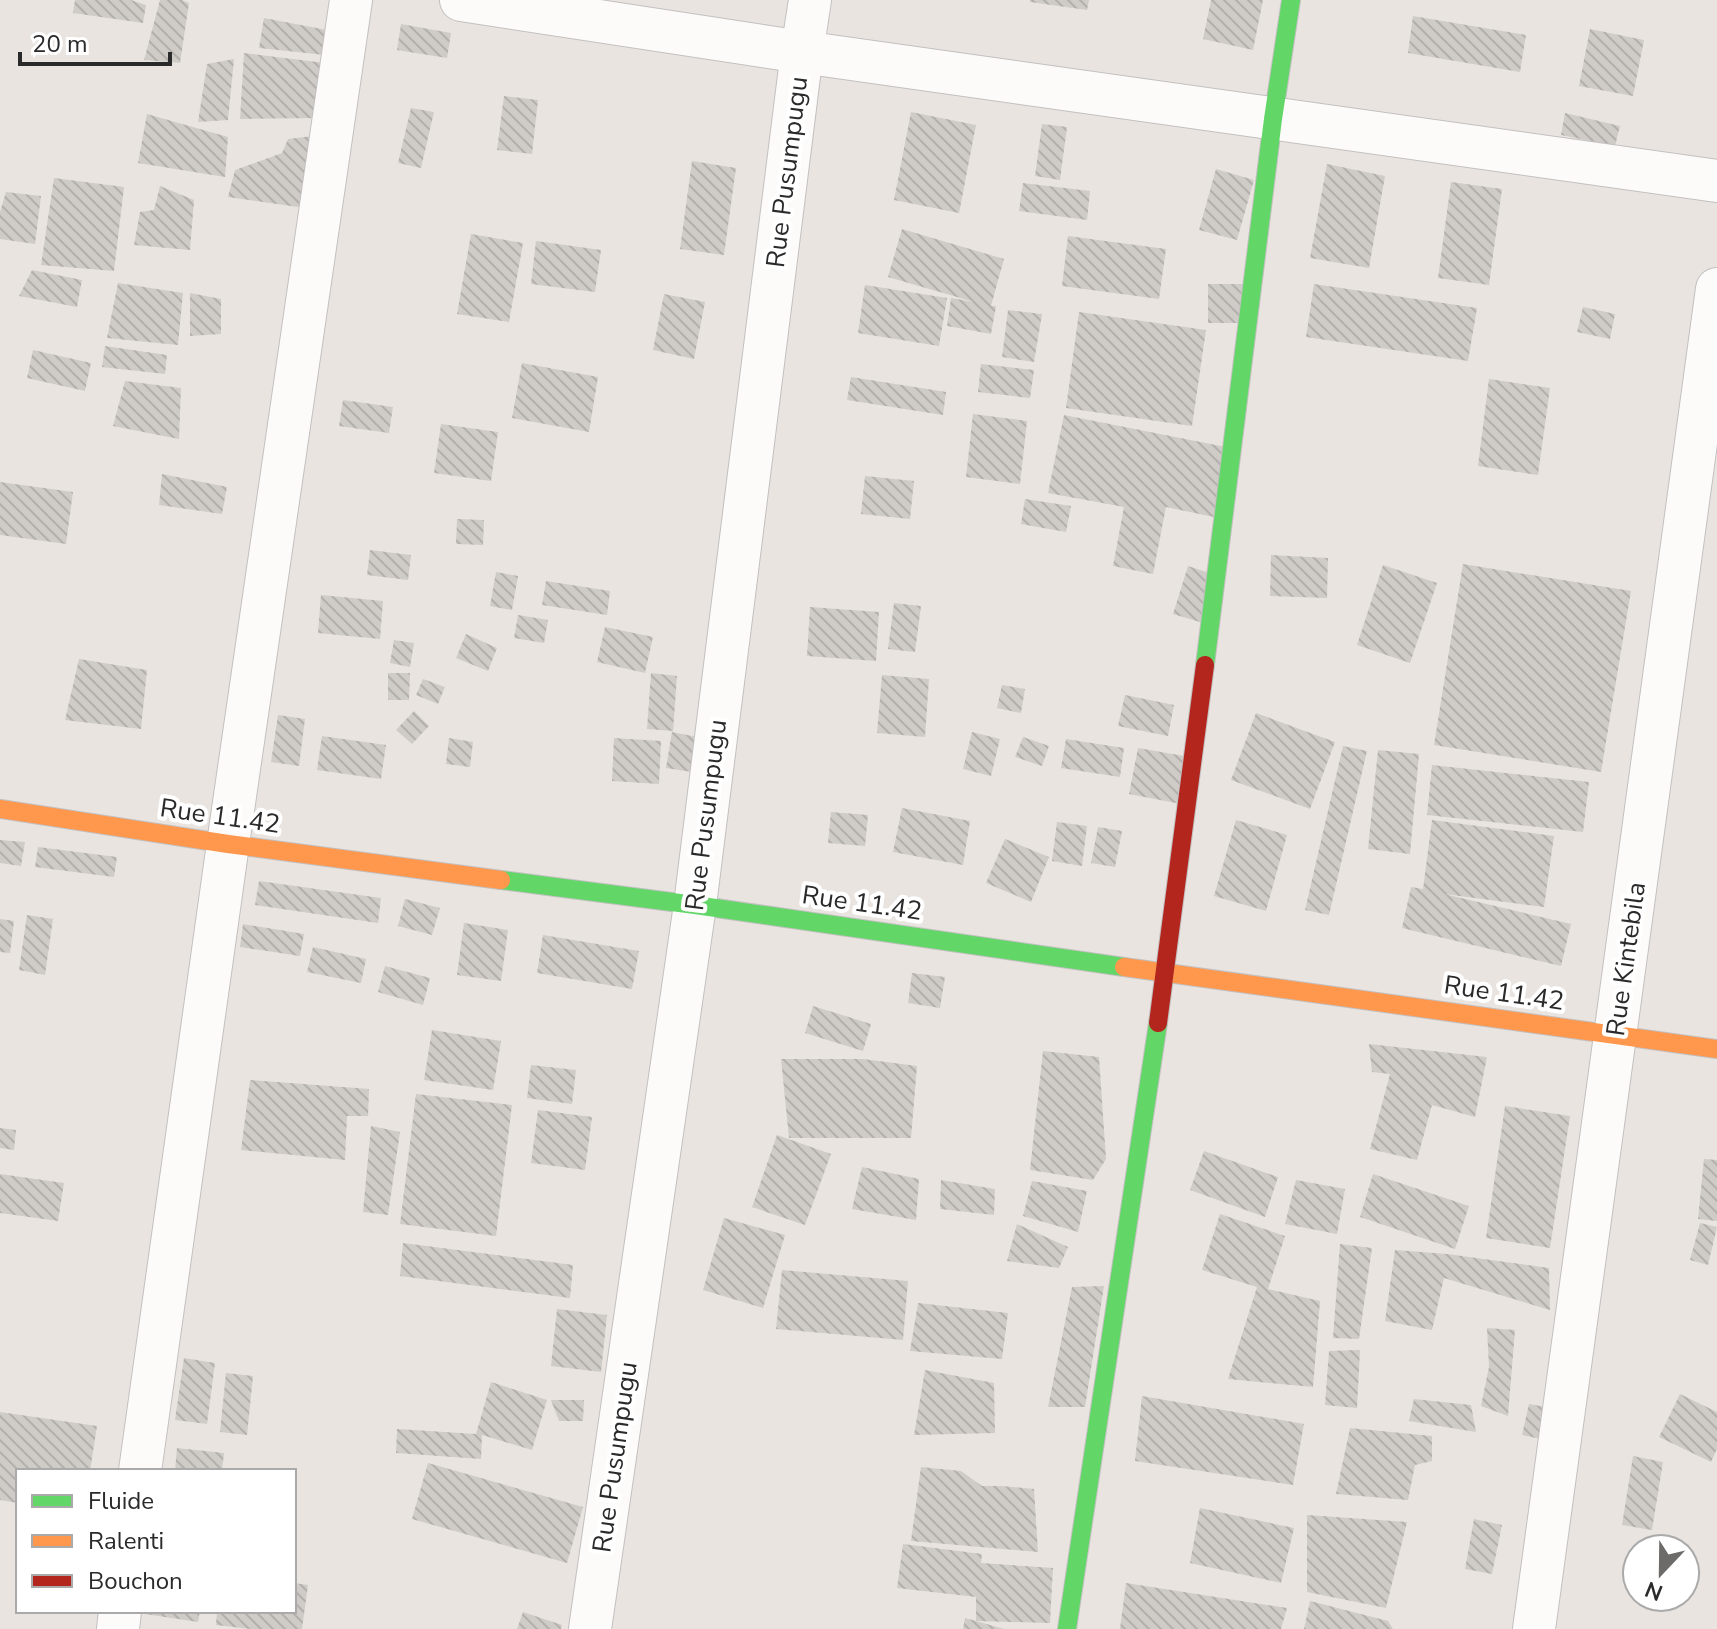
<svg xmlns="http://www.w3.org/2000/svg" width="1717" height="1629" viewBox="0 0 1717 1629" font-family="'Nunito Sans',sans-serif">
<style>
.building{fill:url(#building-back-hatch)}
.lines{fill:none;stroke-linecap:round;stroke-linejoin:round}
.street-casing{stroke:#c2c0c1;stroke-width:44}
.fast-casing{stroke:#c2c0c1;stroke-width:20}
.slow-casing{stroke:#c2c0c1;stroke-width:20}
.jam-casing{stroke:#c2c0c1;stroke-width:20}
.street{stroke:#fcfbfa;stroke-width:42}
.fast{stroke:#63d668;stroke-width:18}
.slow{stroke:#ff974d;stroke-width:18}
.jam{stroke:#b3261e;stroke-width:18}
.labels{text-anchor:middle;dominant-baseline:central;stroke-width:8;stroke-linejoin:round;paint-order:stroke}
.street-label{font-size:26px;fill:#2a2a2a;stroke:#fff}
</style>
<defs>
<pattern id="building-back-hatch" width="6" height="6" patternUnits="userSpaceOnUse" patternTransform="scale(2)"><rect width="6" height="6" fill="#cfccc8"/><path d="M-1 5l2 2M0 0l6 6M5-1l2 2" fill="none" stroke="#b2afac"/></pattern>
</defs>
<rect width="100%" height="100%" fill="#e9e4df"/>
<g class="building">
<polygon points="75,0 131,0 146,5 143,23 73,13"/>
<polygon points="160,0 182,0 189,3 180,63 144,60"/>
<polygon points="1030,0 1089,0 1087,10 1030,2"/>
<polygon points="1211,0 1263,0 1253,50 1203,39"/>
<polygon points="1413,16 1526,35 1520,72 1408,53"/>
<polygon points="264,18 327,30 325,55 259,48"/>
<polygon points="401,24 451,33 447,58 397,50"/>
<polygon points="1590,29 1644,40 1633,96 1579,86"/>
<polygon points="244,53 325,63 318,118 240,119"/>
<polygon points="234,59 228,120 198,122 207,64"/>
<polygon points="504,96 538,100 532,154 497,150"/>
<polygon points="411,108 434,112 421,168 398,163"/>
<polygon points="911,112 976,125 959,213 894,200"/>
<polygon points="1565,113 1620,126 1615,146 1561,135"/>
<polygon points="147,114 228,137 225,177 138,163"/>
<polygon points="1042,124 1067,127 1060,180 1035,176"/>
<polygon points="313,136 305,208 228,197 235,170 282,153 288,139"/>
<polygon points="692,161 736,168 724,255 680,249"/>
<polygon points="1327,164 1385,176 1369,268 1310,258"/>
<polygon points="1216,169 1254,180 1237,240 1199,230"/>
<polygon points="54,178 124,187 114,271 41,265"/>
<polygon points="1451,182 1502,189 1489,285 1438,278"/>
<polygon points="1023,183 1090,191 1087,220 1019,211"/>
<polygon points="160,186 194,200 190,250 134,245 140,212 154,210"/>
<polygon points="6,192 41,196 35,244 0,239 0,212"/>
<polygon points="902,229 1004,259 991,306 996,306 991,334 947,326 951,298 974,302 888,277"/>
<polygon points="471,234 523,243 509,322 457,314"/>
<polygon points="1068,236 1166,249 1159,299 1062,286"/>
<polygon points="536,241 601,250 595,292 531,284"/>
<polygon points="32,270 82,280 77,307 19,296"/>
<polygon points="118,283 183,293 178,345 107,338"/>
<rect x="1208" y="284" width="37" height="39"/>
<polygon points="1314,284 1477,308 1468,361 1306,337"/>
<polygon points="865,285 947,298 939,346 858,333"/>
<polygon points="190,293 221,299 221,334 190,336"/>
<polygon points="664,294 705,302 694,359 653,350"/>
<polygon points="1583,307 1615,314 1610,339 1577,332"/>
<polygon points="1008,310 1042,314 1034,362 1002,357"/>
<polygon points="1079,312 1206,330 1192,426 1066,408"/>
<polygon points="105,346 167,355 165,374 102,367"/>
<polygon points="33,350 91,363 85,391 27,378"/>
<polygon points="522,363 598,377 589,432 512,418"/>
<polygon points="981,364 1034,370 1030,398 978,392"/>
<polygon points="851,377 946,392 943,415 847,400"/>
<polygon points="1489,379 1550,388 1538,475 1478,466"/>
<polygon points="125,381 181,388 179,439 113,426"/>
<polygon points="343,400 393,407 389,433 339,426"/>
<polygon points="973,414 1027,421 1020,484 966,477"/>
<polygon points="1064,415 1241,450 1228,520 1166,507 1153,574 1113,566 1124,507 1048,493"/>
<polygon points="441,424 498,432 491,481 434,473"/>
<polygon points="162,474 227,487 222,514 159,505"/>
<polygon points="865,476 914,481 910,519 861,514"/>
<polygon points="0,482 73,492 66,544 0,535"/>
<polygon points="1025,499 1071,506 1066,532 1021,524"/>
<polygon points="457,519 484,520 483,545 456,544"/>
<polygon points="370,550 411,555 408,580 367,575"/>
<polygon points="1271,555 1328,558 1327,598 1270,596"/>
<polygon points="1463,564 1631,591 1601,772 1434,745"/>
<polygon points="1383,565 1437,583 1410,663 1357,645"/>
<polygon points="1188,566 1225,578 1210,625 1173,614"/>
<polygon points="496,572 518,576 512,610 490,606"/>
<polygon points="546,581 610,591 607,615 542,605"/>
<polygon points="321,595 383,601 380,639 318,633"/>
<polygon points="894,603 921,606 915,652 888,649"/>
<polygon points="810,607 879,612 876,661 807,656"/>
<polygon points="518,615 548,620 544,643 514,638"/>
<polygon points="605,627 653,637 645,673 597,662"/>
<polygon points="466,634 497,648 488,671 456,658"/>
<polygon points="394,640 414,643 410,667 390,663"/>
<polygon points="79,659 147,670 141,729 65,720"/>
<polygon points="388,673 410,673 409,700 388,700"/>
<polygon points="651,673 677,676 673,731 647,729"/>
<polygon points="882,675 929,679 925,737 877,733"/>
<polygon points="423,679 445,687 438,704 416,695"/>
<polygon points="1002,685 1025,689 1021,713 997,708"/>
<polygon points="1125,695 1174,705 1168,736 1118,726"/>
<polygon points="414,711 429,726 412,744 396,730"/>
<polygon points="1256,713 1335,742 1310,809 1231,780"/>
<polygon points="278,715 305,719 299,766 271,762"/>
<polygon points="672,732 697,737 692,772 666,768"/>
<polygon points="972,732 1000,739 991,776 963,769"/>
<polygon points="322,736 386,745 381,779 317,770"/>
<polygon points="1023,737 1049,746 1042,766 1015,757"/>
<polygon points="449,738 473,742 470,767 446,764"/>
<polygon points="614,738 661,741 659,784 612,781"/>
<polygon points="1066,739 1124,748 1120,777 1061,768"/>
<polygon points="1343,746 1367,751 1329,915 1305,910"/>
<polygon points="1138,748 1196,758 1186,805 1129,794"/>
<polygon points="1378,750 1419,754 1410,854 1368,849"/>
<polygon points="1432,765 1589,782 1583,832 1427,815"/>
<polygon points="902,808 970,821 963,865 893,852"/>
<polygon points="831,812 868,815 865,846 828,843"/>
<polygon points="1236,820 1287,835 1266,911 1214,896"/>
<polygon points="1432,820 1554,836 1544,907 1444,894 1571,924 1561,966 1402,928 1411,887 1423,889"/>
<polygon points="1057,822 1087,826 1082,866 1052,861"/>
<polygon points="1098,827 1122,831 1115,867 1091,863"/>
<polygon points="1005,839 1049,857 1031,902 986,883"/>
<polygon points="0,840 25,842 21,866 0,863"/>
<polygon points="38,847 117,857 114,877 35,867"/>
<polygon points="259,881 381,898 378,923 255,905"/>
<polygon points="405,899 440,908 432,935 398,926"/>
<polygon points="27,915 53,919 45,975 19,970"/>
<polygon points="0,919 14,921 10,953 0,952"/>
<polygon points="464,923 508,930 501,981 457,975"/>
<polygon points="243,924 304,934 300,956 240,947"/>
<polygon points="543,935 639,951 632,989 537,973"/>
<polygon points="313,947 366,959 361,983 307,972"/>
<polygon points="385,966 430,978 423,1005 378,992"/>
<polygon points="912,973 945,977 940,1008 908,1003"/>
<polygon points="813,1006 871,1024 863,1051 805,1033"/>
<polygon points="432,1030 501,1041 493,1090 424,1080"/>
<polygon points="1369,1044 1487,1057 1475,1117 1432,1105 1417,1160 1370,1149 1390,1074 1372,1072"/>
<polygon points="1043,1051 1099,1057 1106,1159 1093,1180 1030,1170"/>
<polygon points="781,1059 863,1059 917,1066 911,1138 789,1138"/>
<polygon points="531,1065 576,1070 572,1104 527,1098"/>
<polygon points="250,1080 369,1089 368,1116 347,1116 345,1160 241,1150"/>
<polygon points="416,1094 512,1105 496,1236 400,1224"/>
<polygon points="1505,1106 1570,1116 1550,1248 1486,1238"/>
<polygon points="538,1110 592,1117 585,1170 531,1163"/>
<polygon points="371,1126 400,1132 388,1215 363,1212"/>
<polygon points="0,1128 16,1130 14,1150 0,1148"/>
<polygon points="777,1135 831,1154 805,1225 752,1207"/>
<polygon points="1204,1151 1278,1177 1265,1217 1190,1190"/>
<polygon points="1704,1159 1717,1160 1717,1221 1698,1219"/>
<polygon points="862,1167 919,1179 916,1220 852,1209"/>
<polygon points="0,1174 64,1183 58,1221 0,1213"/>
<polygon points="1373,1174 1469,1206 1455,1249 1360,1217"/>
<polygon points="941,1180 995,1189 994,1215 940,1209"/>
<polygon points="1296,1180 1345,1189 1337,1234 1285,1224"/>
<polygon points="1032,1181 1087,1191 1078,1232 1023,1216"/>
<polygon points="1220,1214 1285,1236 1268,1289 1320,1301 1313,1387 1228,1379 1257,1287 1202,1270"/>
<polygon points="724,1218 785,1235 763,1308 703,1290"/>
<polygon points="1700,1223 1717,1227 1708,1265 1690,1260"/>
<polygon points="1017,1224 1068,1247 1059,1268 1007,1261"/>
<polygon points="403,1243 573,1265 570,1298 400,1276"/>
<polygon points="1340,1244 1372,1248 1359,1339 1333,1338"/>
<polygon points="1395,1250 1447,1254 1549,1268 1550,1310 1444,1278 1432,1330 1385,1321"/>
<polygon points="782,1270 908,1281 903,1340 776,1329"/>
<polygon points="1104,1286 1085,1407 1048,1407 1072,1287"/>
<polygon points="918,1303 1008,1313 1002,1359 910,1351"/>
<polygon points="557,1309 607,1315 601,1372 551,1366"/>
<polygon points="1487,1328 1515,1330 1508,1416 1481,1406 1489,1367"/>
<polygon points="1360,1350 1357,1408 1325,1405 1329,1351"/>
<polygon points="184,1358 215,1363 207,1424 175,1420"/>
<polygon points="925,1370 994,1383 995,1433 914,1435"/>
<polygon points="226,1373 253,1376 247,1435 220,1432"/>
<polygon points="491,1382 547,1400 532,1450 482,1435 481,1459 396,1453 397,1429 476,1434"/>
<polygon points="1680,1394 1717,1412 1717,1449 1711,1462 1659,1437"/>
<polygon points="1142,1396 1304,1424 1293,1485 1135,1461"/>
<polygon points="1414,1399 1471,1405 1476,1432 1409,1421"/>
<polygon points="551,1400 584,1400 583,1421 559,1421"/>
<polygon points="1529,1404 1557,1409 1551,1441 1522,1435"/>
<polygon points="0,1412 97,1426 90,1471 18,1471 18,1503 0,1500"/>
<polygon points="1350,1428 1432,1436 1432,1461 1415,1465 1408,1500 1336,1494"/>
<polygon points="177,1448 224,1453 222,1471 175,1471"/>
<polygon points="1633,1456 1663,1462 1652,1530 1622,1525"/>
<polygon points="428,1463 583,1507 567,1563 412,1519"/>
<polygon points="921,1467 961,1471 982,1486 1001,1486 1034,1489 1038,1552 911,1541"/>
<polygon points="1200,1508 1294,1528 1281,1583 1190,1563"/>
<polygon points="1307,1515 1407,1522 1386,1608 1307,1592"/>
<polygon points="1474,1519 1502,1525 1492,1574 1465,1569"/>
<polygon points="903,1544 982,1554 981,1563 1053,1568 1050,1623 976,1621 1004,1629 963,1629 965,1618 976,1621 976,1597 897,1588"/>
<polygon points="294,1583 308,1585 302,1629 250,1629 216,1625 217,1611 294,1611"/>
<polygon points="1126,1583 1287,1608 1281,1629 1120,1629"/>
<polygon points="1310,1601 1388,1621 1393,1629 1304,1629"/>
<polygon points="146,1611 200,1611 198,1622 145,1614"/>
<polygon points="523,1612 562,1625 561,1629 517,1629"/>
</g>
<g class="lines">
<defs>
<g id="street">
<polyline points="461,0 802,52 1717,181"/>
<polyline points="140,1471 228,844 351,0"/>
<polyline points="118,1629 120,1611"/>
<polyline points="590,1629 695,905 802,52 810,0"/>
<polyline points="1534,1629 1717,289"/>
</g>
<g id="fast">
<polyline points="1205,665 1273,119 1291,0"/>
<polyline points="501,880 695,905 1124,967"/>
<polyline points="1067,1629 1158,1023"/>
</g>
<g id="slow">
<polyline points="0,809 228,844 501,880"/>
<polyline points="1124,967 1717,1049"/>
</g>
<polyline id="jam" points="1158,1023 1205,665"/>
</defs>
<use href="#street" class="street-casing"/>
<use href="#fast" class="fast-casing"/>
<use href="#slow" class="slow-casing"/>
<use href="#jam" class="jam-casing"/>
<use href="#street" class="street"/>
<use href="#fast" class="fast"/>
<use href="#slow" class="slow"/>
<use href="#jam" class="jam"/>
</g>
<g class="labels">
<g class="street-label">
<text transform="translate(787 172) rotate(-83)">Rue Pusumpugu</text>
<text transform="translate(706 815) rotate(-83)">Rue Pusumpugu</text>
<text transform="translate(220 816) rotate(8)">Rue 11.42</text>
<text transform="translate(862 903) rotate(8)">Rue 11.42</text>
<text transform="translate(1626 959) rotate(-82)">Rue Kintebila</text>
<text transform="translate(1504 993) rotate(8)">Rue 11.42</text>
<text transform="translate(615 1457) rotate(-82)">Rue Pusumpugu</text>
</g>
</g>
<rect x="16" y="1469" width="280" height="144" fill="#ffffff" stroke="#aaaaaa" stroke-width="2"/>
<rect x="32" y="1495" width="40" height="12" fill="#63d668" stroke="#aaaaaa" stroke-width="2"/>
<text x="88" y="1509" font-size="24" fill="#2a2a2a">Fluide</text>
<rect x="32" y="1535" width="40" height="12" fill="#ff974d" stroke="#aaaaaa" stroke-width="2"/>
<text x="88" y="1549" font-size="24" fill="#2a2a2a">Ralenti</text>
<rect x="32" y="1575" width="40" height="12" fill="#b3261e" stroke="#aaaaaa" stroke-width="2"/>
<text x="88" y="1589" font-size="24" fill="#2a2a2a">Bouchon</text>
<g transform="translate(1661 1573) rotate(202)"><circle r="38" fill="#ffffff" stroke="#aaaaaa" stroke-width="2"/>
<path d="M0-6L14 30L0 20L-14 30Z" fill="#6d6b69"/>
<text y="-12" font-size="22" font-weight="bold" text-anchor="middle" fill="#2a2a2a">N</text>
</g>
<path d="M20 52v12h150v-12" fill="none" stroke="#2a2a2a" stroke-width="4"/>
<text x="32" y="52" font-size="24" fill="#2a2a2a" stroke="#ffffff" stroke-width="6" paint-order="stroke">20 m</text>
</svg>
